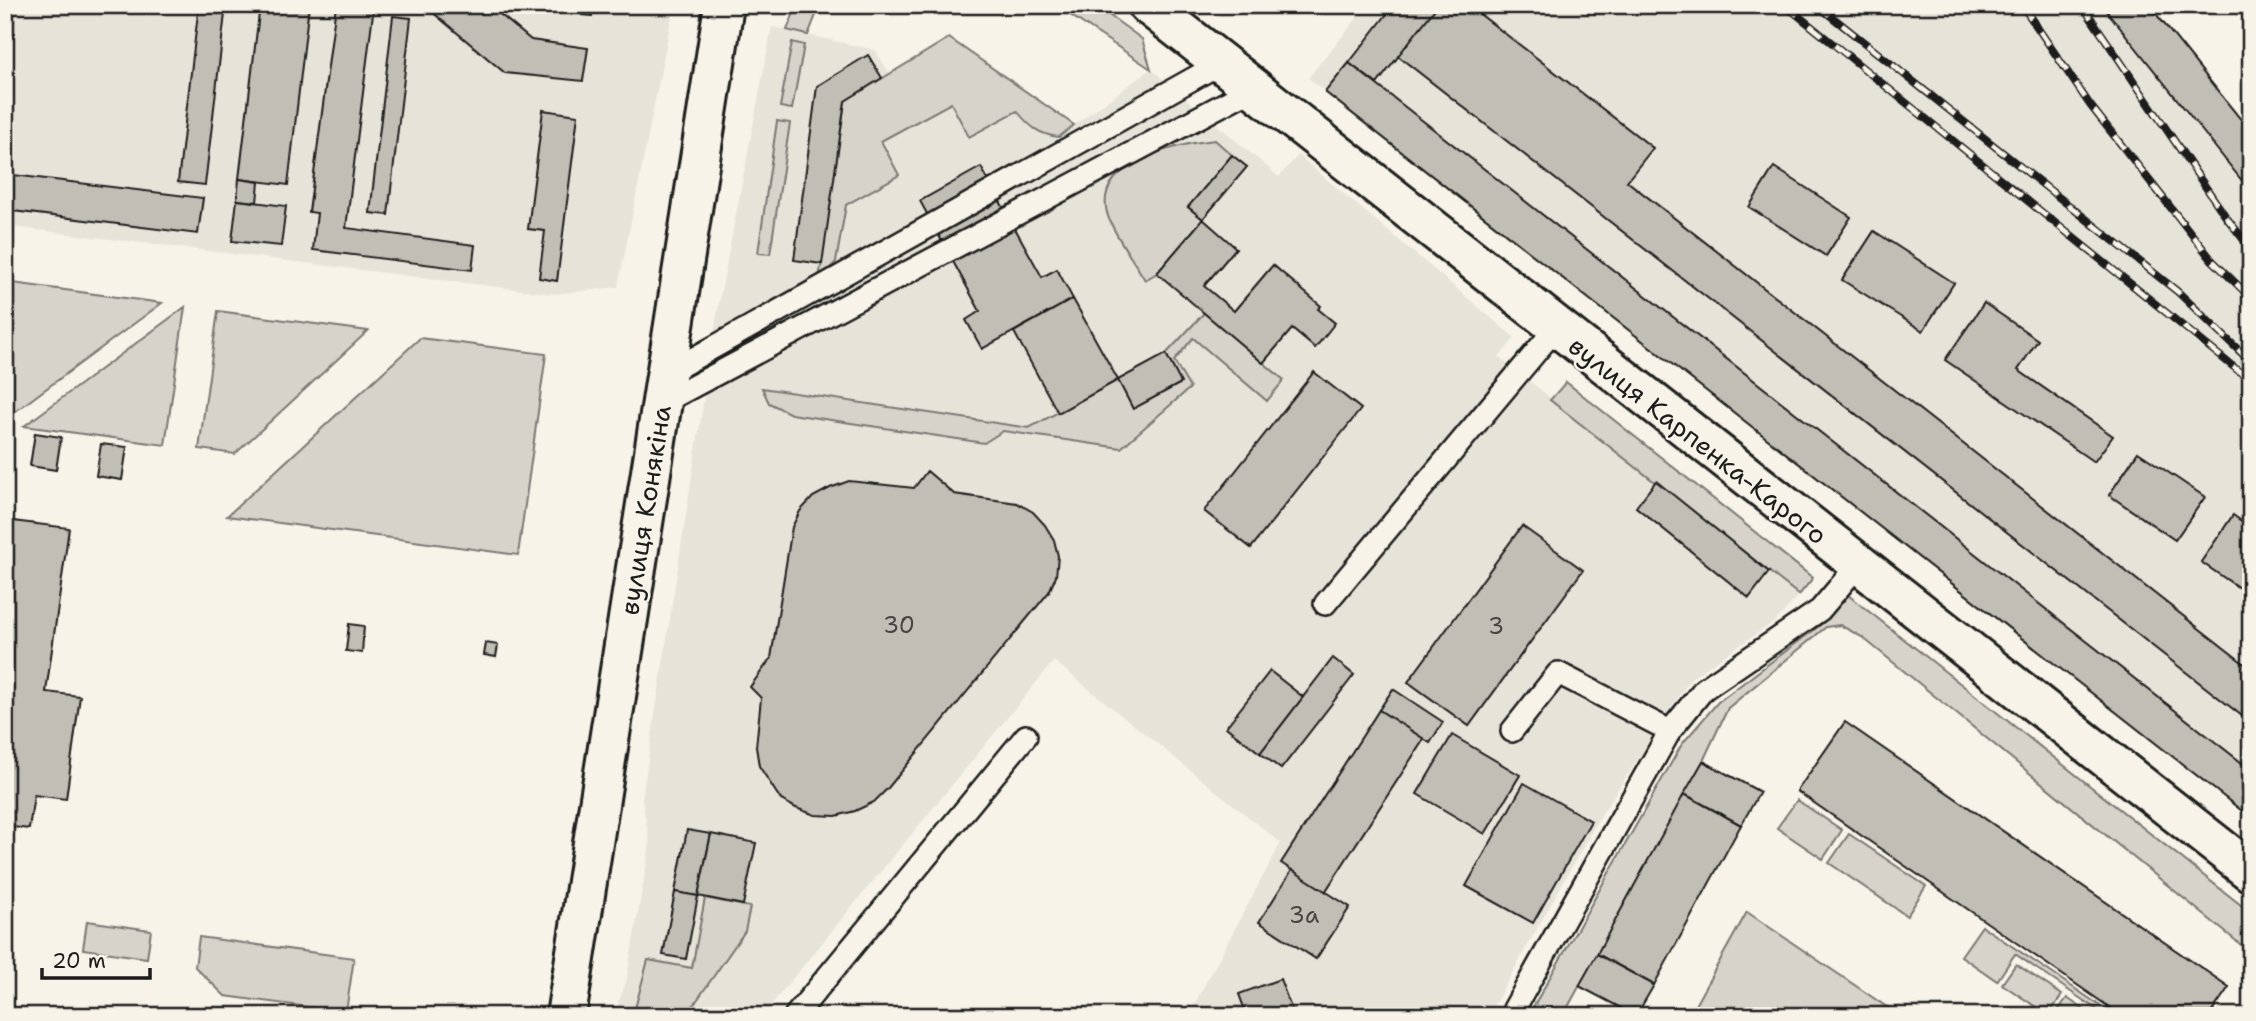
<svg xmlns="http://www.w3.org/2000/svg" width="2256" height="1021" viewBox="0 0 2256 1021" font-family="'Shantell Sans',sans-serif">
<style>
.built{fill:#e6e3d9}
.green{fill:#d7d3cb;stroke:#7a7874;stroke-width:2}
.building{fill:#c0beb5;stroke:#1c1c1c;stroke-width:2}
.lines{fill:none;stroke-linecap:round;stroke-linejoin:round}
.service-casing{stroke:#1c1c1c;stroke-width:26}
.secondary-casing{stroke:#1c1c1c;stroke-width:44}
.service{stroke:#f7f3e8;stroke-width:21}
.secondary{stroke:#f7f3e8;stroke-width:38}
.rail-casing{stroke:#1c1c1c;stroke-width:8}
.rail{stroke:#f7f3e8;stroke-width:5;stroke-dasharray:16;stroke-linecap:butt}
.labels{text-anchor:middle;dominant-baseline:central;stroke-width:5;stroke-linejoin:round;paint-order:stroke}
.number-label{font-size:23px;fill:#454442}
.street-label{font-size:26px;fill:#1c1c1c;stroke:#f7f3e8}
</style>
<rect width="100%" height="100%" fill="#f7f3e8"/>
<filter id="ink" filterUnits="userSpaceOnUse"><feTurbulence type="fractalNoise" baseFrequency=".0143" numOctaves="2"/><feDisplacementMap in="SourceGraphic" scale="14" xChannelSelector="R" yChannelSelector="G"/><feConvolveMatrix kernelMatrix="1 2 1 2 8 2 1 2 1" color-interpolation-filters="sRGB"/></filter>
<g filter="url(#ink)">
<g class="built">
<polygon points="5,5 674,5 618,287 555,294 5,226"/>
<polygon points="1368,5 2102,5 2251,192 2251,818 1308,78"/>
<polygon points="772,27 875,50 890,74 949,38 1074,125 1151,69 1279,177 1298,155 1515,338 1499,357 1799,595 1777,620 1691,678 1598,820 1488,1016 1188,1016 1281,843 1054,661 762,1016 613,1016 626,983 650,844 642,799 718,308"/>
</g>
<g class="green">
<polygon points="797,5 820,5 808,35 787,30"/>
<polygon points="1055,5 1095,5 1142,39 1151,69"/>
<path d="M949,38L1074,125L1059,137C1039,135 1029,126 1017,111L969,137L951,103L881,141L899,175L846,205L836,262L819,279L845,101Z"/>
<polygon points="792,42 804,45 792,109 780,107"/>
<polygon points="777,121 790,123 770,254 758,253"/>
<path d="M1215,140L1232,155L1188,207L1203,219L1157,273L1145,280C1133,260 1118,240 1109,219C1087,163 1179,144 1215,140Z"/>
<polygon points="5,282 162,303 5,419"/>
<polygon points="185,307 165,445 24,426"/>
<polygon points="218,311 368,331 235,454 199,449"/>
<polygon points="1204,313 1284,380 1267,401 1193,338 1174,361 1190,388 1121,448 1003,431 984,443 791,414 769,403 762,388 1029,428 1118,380 1133,409 1181,383 1166,354"/>
<polygon points="420,338 546,354 518,555 227,516"/>
<polygon points="1566,382 1813,578 1799,595 1550,400"/>
<polygon points="1848,595 2251,913 2251,953 1862,637 1840,625 1826,627 1728,708 1703,761 1563,1016 1528,1016 1682,744 1718,702 1823,623"/>
<polygon points="1797,800 1842,830 1823,859 1777,828"/>
<polygon points="1849,834 1926,886 1907,916 1829,863"/>
<polygon points="705,898 750,907 745,931 686,1016 633,1016 648,960 692,968"/>
<polygon points="1747,912 1900,1016 1689,1016"/>
<polygon points="87,921 151,930 147,958 83,949"/>
<polygon points="1982,926 2105,1009 2102,1013 2015,954 1997,981 1961,956"/>
<polygon points="199,937 354,958 346,1012 225,996 195,967"/>
<polygon points="2016,964 2062,995 2048,1015 2002,984"/>
<polygon points="2067,998 2093,1016 2054,1016"/>
</g>
<g class="building">
<polygon points="199,5 226,5 205,185 178,182"/>
<polygon points="260,5 309,5 288,185 239,179"/>
<polygon points="336,5 374,5 346,228 475,245 472,270 313,250 317,213 309,212"/>
<polygon points="424,5 489,5 531,40 588,48 583,81 505,73"/>
<polygon points="583,5 594,5 592,16 582,15"/>
<polygon points="1394,5 1438,5 1377,84 1349,63"/>
<polygon points="1438,5 1468,5 1653,148 1627,181 2251,669 2251,723 1398,56"/>
<polygon points="2102,5 2149,5 2251,132 2251,192"/>
<polygon points="393,16 411,18 388,215 370,213"/>
<polygon points="868,55 882,78 845,101 822,264 794,260 817,86"/>
<polygon points="1349,63 2251,770 2251,818 1325,92"/>
<polygon points="543,110 578,115 557,281 539,278 545,231 528,229"/>
<polygon points="1232,155 1247,167 1203,219 1188,207"/>
<polygon points="981,167 1042,277 1057,269 1073,299 982,349 966,320 980,311 920,201"/>
<polygon points="1774,167 1851,217 1826,256 1749,207"/>
<polygon points="5,174 203,198 198,234 5,210"/>
<polygon points="239,179 259,182 257,202 237,200"/>
<polygon points="237,200 286,206 281,246 232,241"/>
<polygon points="1203,219 1236,248 1204,286 1234,311 1273,265 1321,306 1318,309 1335,323 1315,348 1292,329 1263,363 1157,273"/>
<polygon points="1874,231 1954,283 1923,331 1842,280"/>
<polygon points="1073,299 1118,380 1058,413 1014,332"/>
<polygon points="1984,303 2038,340 2018,370 2113,436 2094,462 1945,360"/>
<polygon points="1166,354 1181,383 1133,409 1118,380"/>
<polygon points="1314,372 1361,409 1251,548 1204,511"/>
<polygon points="35,433 61,437 56,470 30,466"/>
<polygon points="101,444 127,447 122,480 96,476"/>
<polygon points="2138,452 2205,497 2175,540 2109,495"/>
<polygon points="927,471 954,494 1017,503 1033,512 1045,525 1054,540 1058,556 1056,576 1049,592 888,788 874,802 855,811 836,816 815,815 796,808 781,800 759,766 756,747 761,698 750,687 771,658 792,527 800,511 813,497 830,488 849,481 914,488"/>
<polygon points="1656,481 1769,572 1749,598 1636,507"/>
<polygon points="2233,515 2251,528 2251,596 2201,562"/>
<polygon points="5,520 69,528 46,692 80,696 66,799 34,795 29,829 5,826"/>
<polygon points="1522,526 1583,570 1469,726 1408,682"/>
<polygon points="349,624 364,626 362,653 346,651"/>
<polygon points="486,643 498,645 496,657 484,655"/>
<polygon points="1333,658 1354,675 1281,769 1260,753"/>
<polygon points="1270,671 1303,697 1260,753 1226,727"/>
<polygon points="1393,689 1443,722 1430,743 1379,710"/>
<polygon points="1379,710 1424,739 1325,892 1281,863"/>
<polygon points="1845,722 2229,987 2209,1016 2122,1016 1797,791"/>
<polygon points="1452,735 1520,775 1485,834 1417,794"/>
<polygon points="1703,761 1760,792 1741,825 1684,794"/>
<polygon points="1524,783 1591,821 1533,923 1466,886"/>
<polygon points="1684,794 1741,825 1654,985 1597,954"/>
<polygon points="687,830 711,834 698,896 675,892"/>
<polygon points="711,834 756,843 743,905 698,896"/>
<polygon points="1292,870 1350,907 1316,959 1259,922"/>
<polygon points="675,892 698,896 686,959 663,955"/>
<polygon points="1597,954 1654,985 1636,1016 1579,986"/>
<polygon points="1280,979 1293,1013 1287,1016 1247,1016 1239,994"/>
</g>
<g class="lines">
<defs>
<g id="service">
<polyline points="666,374 1221,63"/>
<polyline points="662,403 1252,89"/>
<polyline points="1325,604 1556,328"/>
<polyline points="1512,731 1558,673 1670,731"/>
<polyline points="795,1016 1026,736"/>
<polyline points="1513,1016 1514,1009 1670,731 1704,689 1820,610 1858,565"/>
</g>
<g id="secondary">
<polyline points="1148,5 2251,872"/>
<polyline points="566,1016 724,5"/>
</g>
</defs>
<use href="#service" class="service-casing"/>
<use href="#secondary" class="secondary-casing"/>
<use href="#service" class="service"/>
<use href="#secondary" class="secondary"/>
<defs>
<g id="rail">
<polyline points="1785,5 2251,381"/>
<polyline points="1817,5 2178,292 2251,362"/>
<polyline points="2022,5 2090,105 2212,260 2251,298"/>
<polyline points="2082,5 2226,217 2251,249"/>
</g>
</defs>
<use href="#rail" class="rail-casing"/>
<use href="#rail" class="rail"/>
</g>
</g>
<g class="labels">
<g class="number-label">
<text x="899" y="625">30</text>
<text x="1496" y="626">3</text>
<text x="1304" y="915">3а</text>
</g>
<g class="street-label">
<text transform="translate(1698 440) rotate(38)">вулиця Карпенка-Карого</text>
<text transform="translate(645 510) rotate(-81)">вулиця Конякіна</text>
</g>
</g>
<rect width="2256" height="1021" fill="none" stroke="#f7f3e8" stroke-width="28"/>
<rect x="14" y="14" width="2228" height="993" fill="none" stroke="#1c1c1c" stroke-width="2.5" filter="url(#ink)"/>
<path d="M42 968v10h108v-10" fill="none" stroke="#1c1c1c" stroke-width="3.5"/>
<text x="52" y="968" font-size="21" fill="#1c1c1c" stroke="#f7f3e8" stroke-width="5" paint-order="stroke">20 m</text>
</svg>
